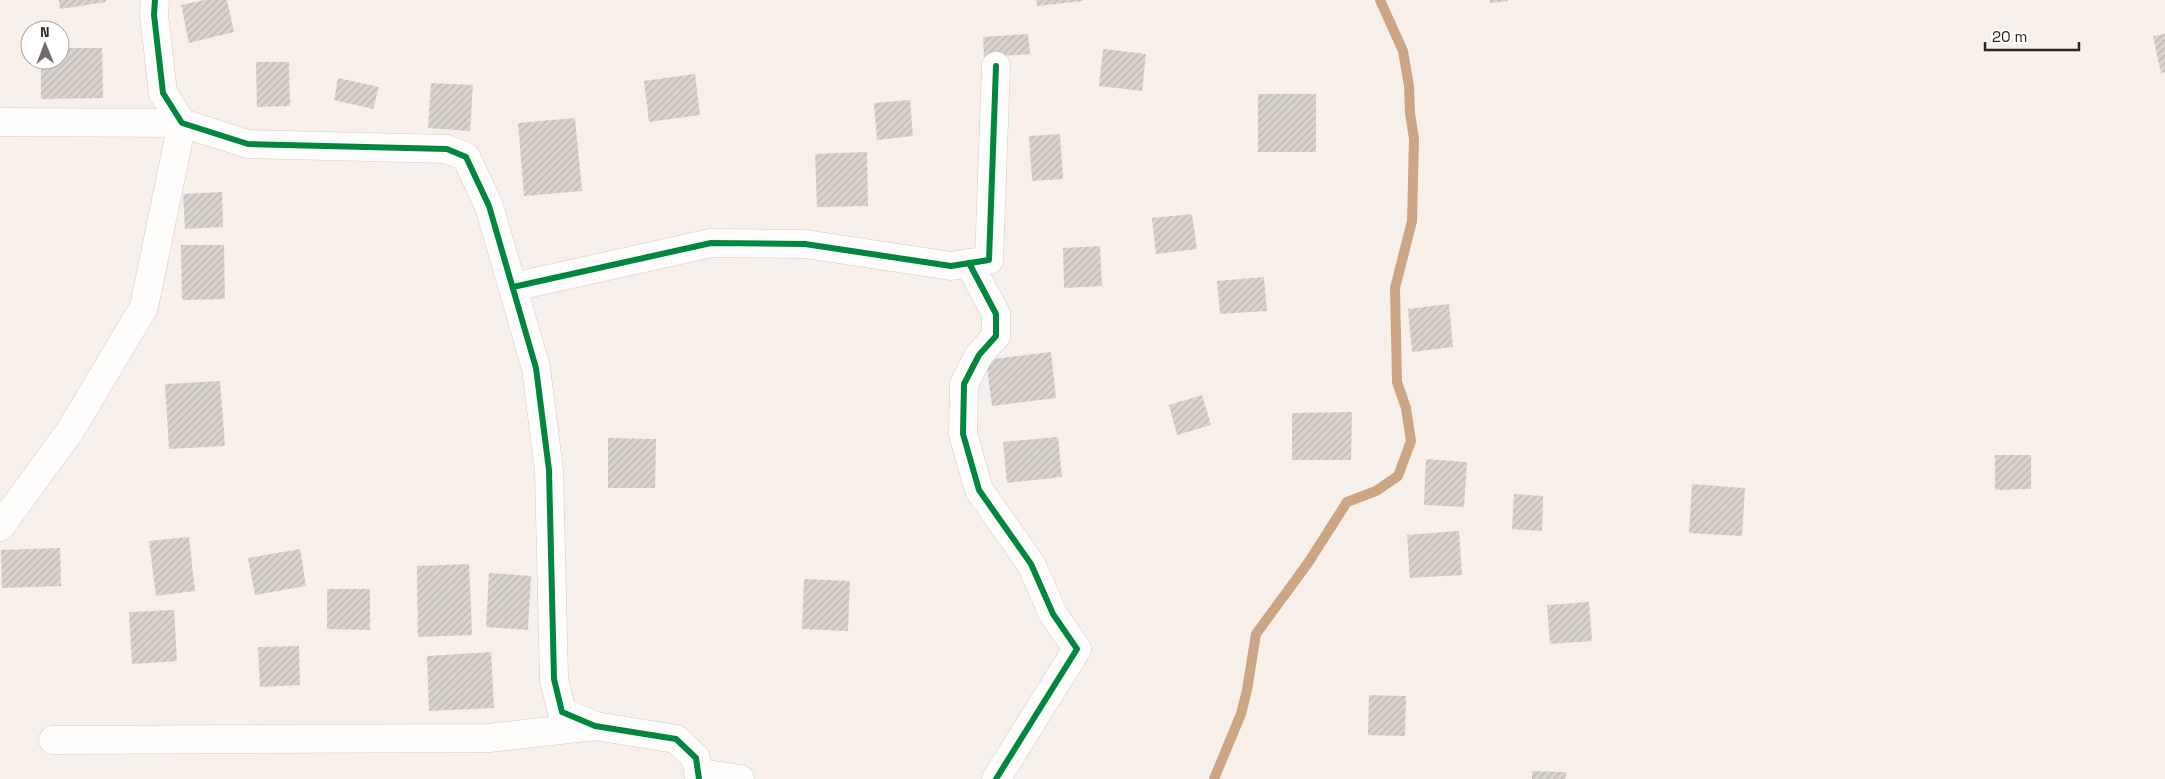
<svg xmlns="http://www.w3.org/2000/svg" width="2165" height="779" viewBox="0 0 2165 779" font-family="'Space Grotesk',sans-serif">
<style>
.lines{fill:none;stroke-linecap:round;stroke-linejoin:round}
.stream{stroke:#cca684;stroke-width:10}
.building{fill:url(#building-hatch)}
.minor-casing{stroke:#d3ccc5;stroke-width:29}
.tertiary-casing{stroke:#d3ccc5;stroke-width:29}
.minor{stroke:#fefdfc;stroke-width:28}
.tertiary{stroke:#fefdfc;stroke-width:28}
.cycleway-casing{stroke:#fff;stroke-width:9}
.cycleway{stroke:#00873e;stroke-width:6}
</style>
<defs>
<pattern id="building-hatch" width="6" height="6" patternUnits="userSpaceOnUse" patternTransform="scale(1.25)"><rect width="6" height="6" fill="#dad3cd"/><path d="M-1 1l2-2M0 6l6-6M5 7l2-2" fill="none" stroke="#bbb5b0"/></pattern>
</defs>
<rect width="100%" height="100%" fill="#f7f0ea"/>
<g class="lines">
<polyline class="stream" points="1214,779 1241,714 1247,690 1256,634 1308,563 1347,502 1376,491 1398,476 1411,441 1406,408 1397,382 1395,288 1412,221 1414,139 1410,113 1409,86 1403,51 1380,0"/>
</g>
<g class="building">
<polygon points="59,0 106,0 106,2 60,9"/>
<polygon points="204,0 227,0 234,32 189,43 181,5"/>
<polygon points="1036,0 1083,0 1083,1 1037,6"/>
<polygon points="1490,0 1508,0 1508,1 1490,3"/>
<polygon points="1028,34 1030,54 984,57 983,37"/>
<polygon points="2165,34 2165,72 2161,73 2153,36"/>
<polygon points="60,48 102,48 103,98 41,99 41,60 60,60"/>
<polygon points="1103,49 1146,54 1142,91 1099,86"/>
<polygon points="256,62 289,62 290,106 257,107"/>
<polygon points="695,74 700,115 649,122 644,81"/>
<polygon points="338,78 379,87 373,109 334,100"/>
<polygon points="431,83 473,85 470,131 428,128"/>
<rect x="1258" y="94" width="58" height="58"/>
<polygon points="910,100 913,136 877,140 874,103"/>
<polygon points="575,118 582,191 524,196 518,123"/>
<polygon points="1060,134 1063,179 1032,181 1029,136"/>
<polygon points="867,152 868,206 817,207 815,154"/>
<polygon points="222,192 223,227 185,229 183,194"/>
<polygon points="1192,214 1197,249 1156,254 1152,218"/>
<polygon points="181,245 224,245 225,299 182,300"/>
<polygon points="1100,246 1102,286 1064,288 1063,248"/>
<polygon points="1264,277 1267,311 1220,314 1217,281"/>
<polygon points="1449,304 1453,347 1412,352 1408,309"/>
<polygon points="1051,352 1056,398 992,406 986,360"/>
<polygon points="220,381 225,446 169,449 165,384"/>
<polygon points="1202,395 1211,425 1177,435 1169,405"/>
<polygon points="1352,412 1351,460 1292,460 1292,413"/>
<polygon points="1058,437 1062,477 1007,483 1003,442"/>
<polygon points="608,438 656,439 655,488 608,488"/>
<polygon points="1995,455 2031,455 2031,489 1995,490"/>
<polygon points="1426,459 1467,462 1464,507 1424,505"/>
<polygon points="1692,484 1745,488 1742,536 1689,533"/>
<polygon points="1514,494 1543,496 1542,531 1512,529"/>
<polygon points="1459,531 1462,575 1410,578 1407,535"/>
<polygon points="189,537 195,591 156,596 149,541"/>
<polygon points="60,548 61,586 2,588 1,550"/>
<polygon points="300,549 306,586 255,595 248,558"/>
<polygon points="469,564 472,635 418,637 417,566"/>
<polygon points="489,573 531,576 528,630 486,627"/>
<polygon points="804,579 850,581 848,631 802,629"/>
<polygon points="327,589 370,589 370,630 327,629"/>
<polygon points="1589,602 1592,641 1550,644 1547,605"/>
<polygon points="174,610 177,661 132,664 129,612"/>
<polygon points="299,646 300,685 260,687 258,647"/>
<polygon points="491,652 494,708 429,711 427,656"/>
<polygon points="1369,695 1406,696 1405,736 1368,735"/>
<polygon points="1532,771 1566,772 1565,779 1532,779"/>
</g>
<g class="lines">
<defs>
<g id="minor">
<polyline points="0,122 182,123 144,307 70,431 0,527"/>
<polyline points="969,263 996,314 996,336 979,355 964,384 963,434 979,490 1031,564 1053,614 1077,649 996,779"/>
<polyline points="513,287 711,243 805,244 951,266 989,260 996,66"/>
<polyline points="53,740 489,738 595,726"/>
<polyline points="700,773 740,779"/>
</g>
<polyline id="tertiary" points="155,0 154,15 163,93 182,123 248,144 447,149 466,157 489,206 536,368 549,470 554,679 562,712 595,726 676,739 696,758 699,779"/>
</defs>
<use href="#minor" class="minor-casing"/>
<use href="#tertiary" class="tertiary-casing"/>
<use href="#minor" class="minor"/>
<use href="#tertiary" class="tertiary"/>
<defs>
<g id="cycleway">
<polyline points="155,0 154,15 163,93 182,123 248,144 447,149 466,157 489,206 536,368 549,470 554,679 562,712 595,726 676,739 696,758 699,779"/>
<polyline points="969,263 996,314 996,336 979,355 964,384 963,434 979,490 1031,564 1053,614 1077,649 996,779"/>
<polyline points="513,287 711,243 805,244 951,266 989,260 996,66"/>
</g>
</defs>
<use href="#cycleway" class="cycleway-casing"/>
<use href="#cycleway" class="cycleway"/>
</g>
<g transform="translate(45 45) rotate(359)"><circle r="24" fill="#ffffff" stroke="#aba7a5"/>
<path d="M0-4L9 19L0 12L-9 19Z" fill="#736b65"/>
<text y="-8" font-size="14" font-weight="bold" text-anchor="middle" fill="#2c241d">N</text>
</g>
<path d="M1985 42v8h94v-8" fill="none" stroke="#2c241d" stroke-width="2.5"/>
<text x="1992" y="42" font-size="15" fill="#2c241d" stroke="#ffffff" stroke-width="4" paint-order="stroke">20 m</text>
</svg>
